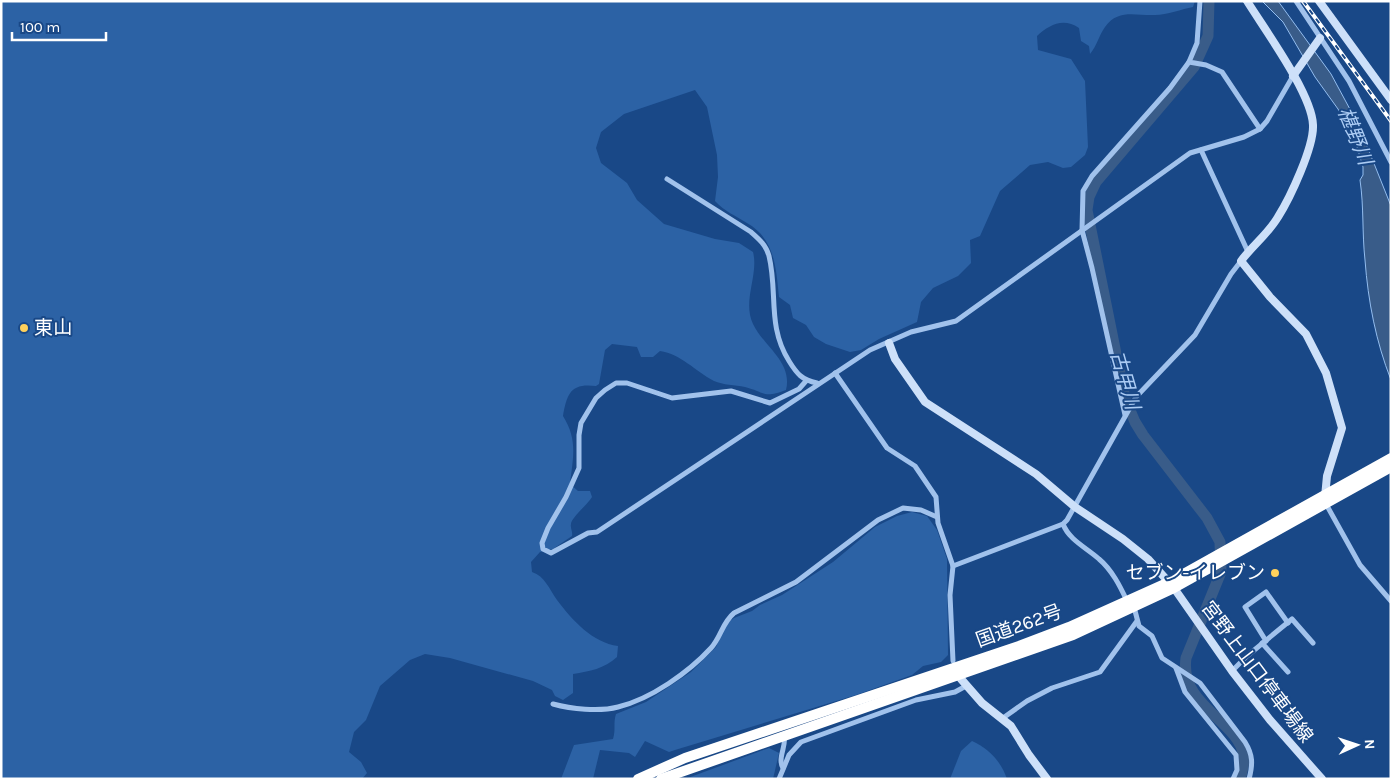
<svg xmlns="http://www.w3.org/2000/svg" width="1392" height="780" viewBox="0 0 1392 780" font-family="Karla,'Noto Sans JP',sans-serif">
<style>
.green{fill:#2c62a5}
.water{fill:#395c89;stroke:#93bdef}
.lines{fill:none;stroke-linecap:round;stroke-linejoin:round}
.river{stroke:#395c89;stroke-width:11}
.street{stroke:#a1c2ec;stroke-width:5}
.secondary{stroke:#cde0f9;stroke-width:8}
.highway{stroke:#fff;stroke-width:10}
.rail-casing{stroke:#fff;stroke-width:4}
.rail{stroke:#194887;stroke-width:2;stroke-dasharray:5.5;stroke-linecap:butt}
.poi-dot{fill:#ffd15c;stroke:#194887;stroke-width:2}
.labels{text-anchor:middle;dominant-baseline:central;stroke-width:4;stroke-linejoin:round;paint-order:stroke}
.poi-label{font-size:19px;fill:#fff;stroke:#194887;text-anchor:start}
.street-label{font-size:19px;fill:#fff;stroke:#194887}
.water-label{font-size:20px;font-style:italic;fill:#acccf4;stroke:#194887}
</style>
<rect width="100%" height="100%" fill="#194887"/>
<g class="green">
<path d="M1,1H1195L1193,7C1182,9 1167,15 1155,15C1137,16 1118,8 1105,27C1099,35 1097,46 1090,54L1089,46L1081,41L1079,28C1063,17 1049,25 1037,36L1038,50L1071,59L1085,81L1088,147L1085,155L1071,167L1063,168L1048,162L1030,165L1000,191L980,236L970,240L971,263L958,276L933,288L921,302L917,322L879,339L861,350L850,352L826,344L814,337L806,325L793,318L790,305L779,297C776,268 775,239 747,223C736,216 724,211 715,201L718,177L717,155L707,107L695,90L624,114L601,132L596,148L601,163L627,183L637,200L664,224L715,239L739,243L753,252C759,275 742,301 753,324C764,347 793,362 786,390C763,399 765,392 745,387C735,385 723,385 714,381C695,371 681,354 660,351L653,357H641L637,347L612,344L605,350L599,384L596,386C571,383 567,393 563,416C578,440 573,457 570,484L578,491H590L592,497C588,504 571,518 571,524C570,528 573,532 572,536L553,549L540,552L531,562L532,572C545,576 549,589 557,600C572,620 593,643 618,646L617,657C604,669 590,671 573,674V693L563,700L555,696L552,690L533,681L450,658L425,654L410,660L380,686L366,720L354,732L349,752L361,762L367,773L362,779H1Z"/>
<path d="M912,512L927,516L937,530L947,559L948,655L941,662L923,666L912,675L856,695L675,750L669,752L645,741L635,757L629,753L600,750L593,779H561L574,745L613,739C616,729 613,723 616,714L646,702L691,672L716,647L726,624L734,618L752,611L760,605L782,595L833,562L875,527L897,516Z"/>
<path d="M972,741C988,748 1001,761 1007,779H950L961,751Z"/>
<polygon points="769,748 779,753 773,779 685,779"/>
</g>
<path class="water" d="M1262,1H1278L1331,74L1359,126L1391,206V380C1376,342 1368,301 1365,260C1362,233 1364,207 1360,180L1363,175V167L1354,137L1338,109L1315,77L1283,22Z"/>
<g class="lines">
<path class="river" d="M1209,1L1208,36L1194,67L1096,182L1089,197L1087,210L1125,398L1135,422L1143,435L1207,518L1220,542L1221,572L1186,658C1179,706 1238,720 1244,756C1245,763 1242,771 1240,779"/>
<g class="street">
<polyline points="1200,1 1197,43 1189,62 1206,65 1222,72 1260,129"/>
<polyline points="1296,1 1349,81 1391,162"/>
<polyline points="1201,150 1248,252"/>
<path d="M667,179L751,232C759,239 766,245 769,256C778,293 767,326 789,361C797,374 802,380 817,383"/>
<polyline points="835,373 887,448 915,466 936,497 938,523 953,566 950,595 953,661"/>
<polyline points="806,381 799,389 770,403 731,391 672,398 627,383 616,383 605,390 596,398 581,423 579,435 579,468 566,497 548,528 542,543 543,549 551,553 588,533 597,532 870,350 911,332 956,321 1190,153 1244,137 1260,129 1267,121 1293,76"/>
<polyline points="1125,415 1092,268 1082,230 1083,191 1092,176 1170,88 1189,62"/>
<polyline points="1326,504 1360,565 1391,601"/>
<path d="M1063,524C1069,540 1087,548 1099,559C1112,570 1120,586 1127,601"/>
<polyline points="953,566 1063,524 1067,520 1136,397 1195,335 1231,274 1241,261"/>
<path d="M1134,607L1139,626L1152,636L1162,658L1200,683L1245,742C1253,755 1253,764 1249,779"/>
<polyline points="1266,641 1245,607 1266,592 1288,623"/>
<polyline points="1262,643 1288,672"/>
<polyline points="1176,668 1185,692 1236,755 1237,770 1233,779"/>
<polyline points="1232,671 1247,656 1292,619 1313,643"/>
<path d="M553,704C571,709 599,712 618,707C651,699 689,672 711,648C721,637 722,623 734,613L796,582L878,520L903,508L921,510L937,517"/>
<polyline points="1003,718 1027,701 1052,688 1100,672 1137,621"/>
<path d="M783,768C777,758 787,746 784,735"/>
<polyline points="779,779 789,755 801,742 916,700 955,692 966,686"/>
</g>
<g class="secondary">
<path d="M1247,1C1265,30 1312,94 1313,125C1314,147 1290,198 1278,217C1268,234 1252,246 1241,261L1270,297L1306,334L1326,373L1342,428L1327,476L1325,497"/>
<polyline points="1319,1 1391,100"/>
<polyline points="1293,76 1320,38"/>
<polyline points="889,343 895,359 925,402 1036,474 1075,507 1123,539 1148,559 1174,588 1232,671 1270,720 1322,779"/>
<polyline points="961,679 982,703 1011,726 1029,755 1047,779"/>
</g>
<g class="highway">
<polyline points="638,779 685,758 1019,646 1069,627 1169,582 1391,458"/>
<polyline points="661,779 1073,635 1174,588 1391,467"/>
</g>
<defs>
<polyline id="rail" points="1303,1 1391,121"/>
</defs>
<use href="#rail" class="rail-casing"/>
<use href="#rail" class="rail"/>
</g>
<g class="poi-dot">
<circle cx="24" cy="328" r="5"/>
<circle cx="1275" cy="573" r="5"/>
</g>
<g class="labels">
<g class="poi-label">
<text x="34" y="328">東山</text>
<text x="1265" y="573" text-anchor="end">セブン-イレブン</text>
</g>
<g class="street-label">
<text transform="translate(1019 626) rotate(-20)">国道262号</text>
<text transform="translate(1257 672) rotate(53)">宮野上山口停車場線</text>
</g>
<g class="water-label">
<text transform="translate(1355 136) rotate(68)">椹野川</text>
<text transform="translate(1125 380) rotate(74)">古甲川</text>
</g>
</g>
<rect width="1392" height="780" fill="none" stroke="#ffffff" stroke-width="5"/>
<g transform="translate(1357 745) rotate(87)" stroke="#194887" stroke-width="4" paint-order="stroke">
<path d="M0-4L9 19L0 12L-9 19Z" fill="#ffffff"/>
<text y="-8" font-size="14" font-weight="bold" text-anchor="middle" fill="#ffffff">N</text>
</g>
<path d="M12 32v8h94v-8" fill="none" stroke="#ffffff" stroke-width="2.5"/>
<text x="20" y="32" font-size="15" fill="#ffffff" stroke="#194887" stroke-width="4" paint-order="stroke">100 m</text>
</svg>
